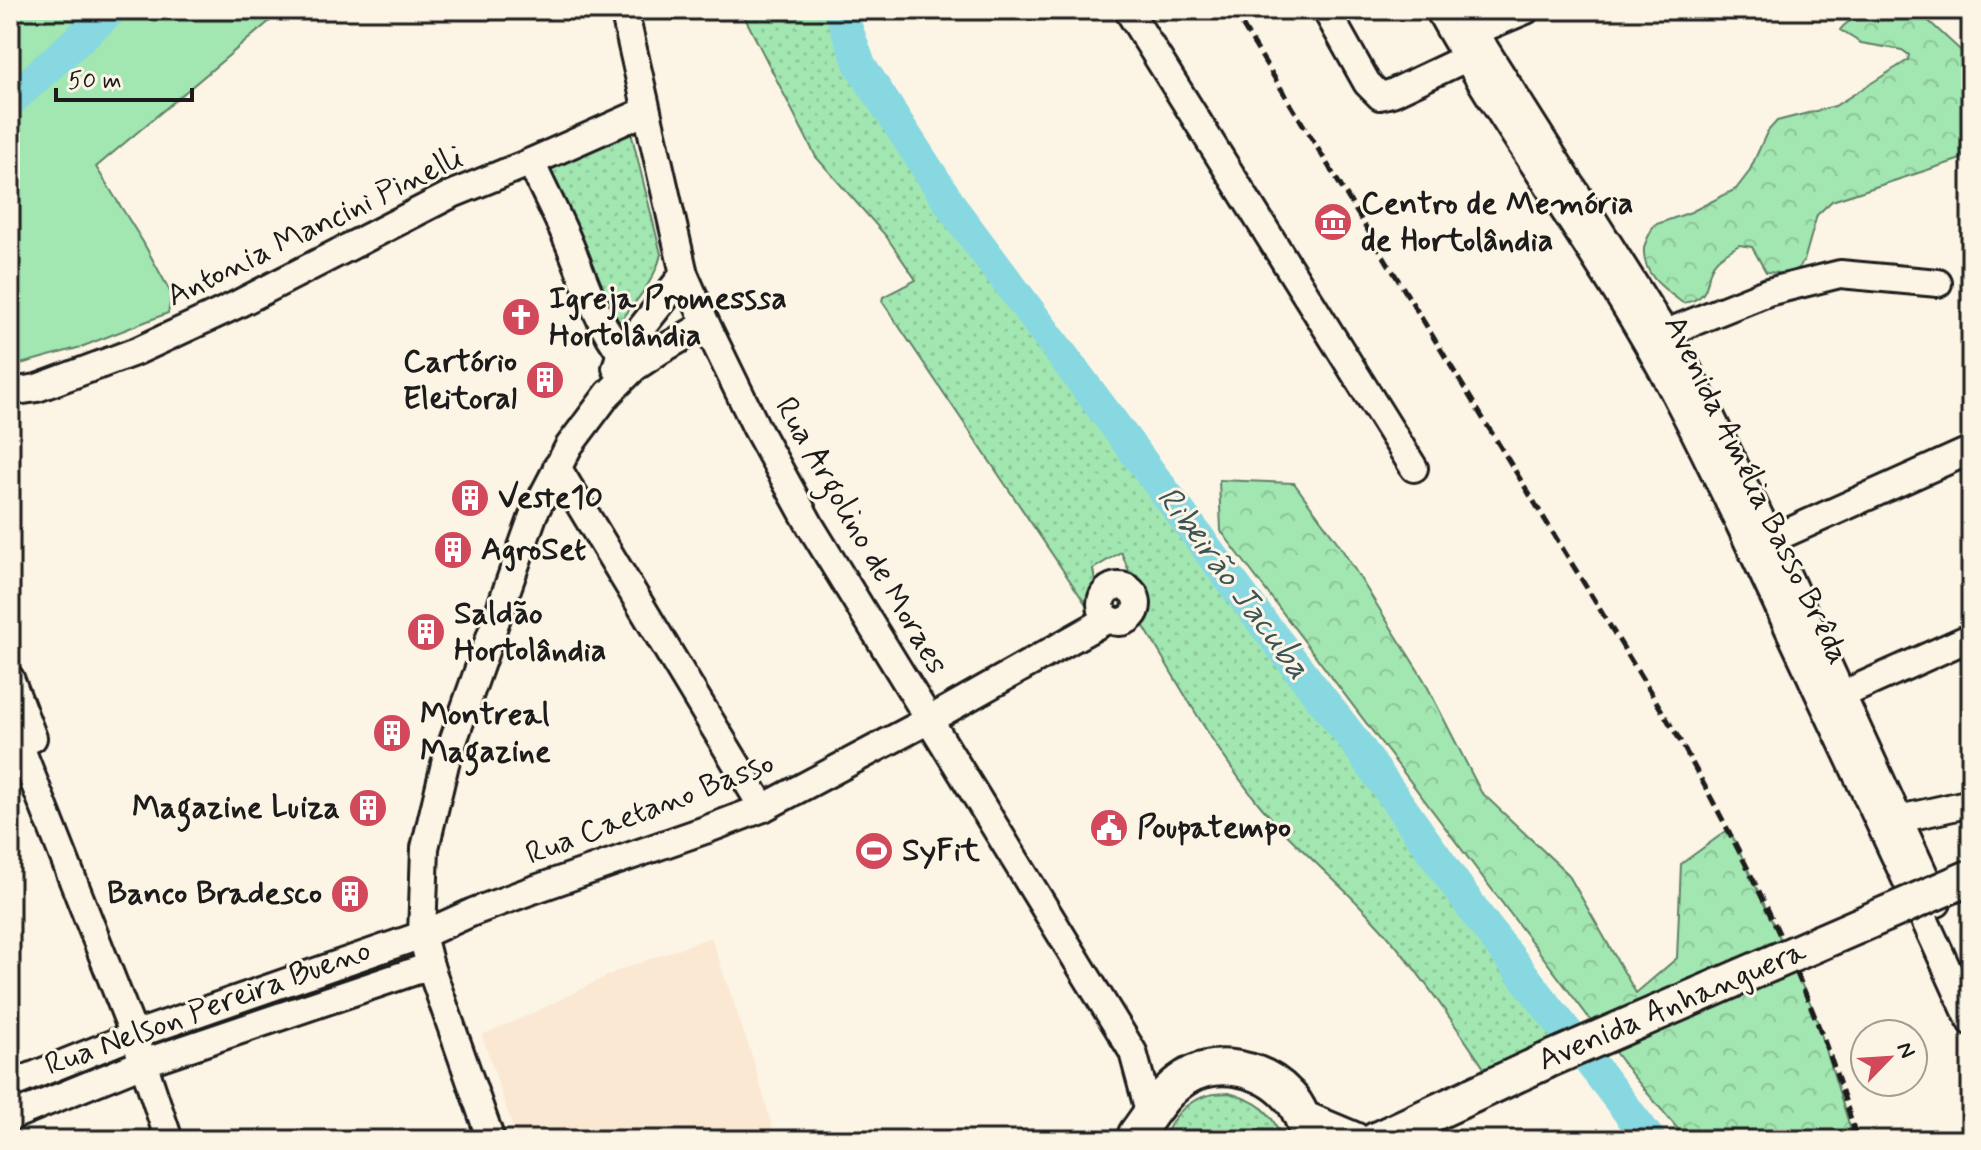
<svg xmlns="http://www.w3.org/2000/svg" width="1981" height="1150" viewBox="0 0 1981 1150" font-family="Mynerve,sans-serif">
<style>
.built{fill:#fae8d2}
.green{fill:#a2e6b1;stroke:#5f8166;stroke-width:2}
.forest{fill:url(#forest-crowns);stroke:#5f8166;stroke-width:2}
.park{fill:url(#park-dots);stroke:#5f8166;stroke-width:2}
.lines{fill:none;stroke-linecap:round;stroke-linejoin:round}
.river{stroke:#87d8e1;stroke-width:32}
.minor-casing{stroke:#1c1c1c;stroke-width:32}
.major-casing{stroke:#1c1c1c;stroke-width:40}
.minor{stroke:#fcf5e5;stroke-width:26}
.major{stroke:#fcf5e5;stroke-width:34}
.rail{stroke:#1c1c1c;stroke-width:5;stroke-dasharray:12 6;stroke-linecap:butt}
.major-bridge-casing{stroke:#1c1c1c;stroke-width:40;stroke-linecap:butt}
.major-bridge{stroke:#fcf5e5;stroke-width:34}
.labels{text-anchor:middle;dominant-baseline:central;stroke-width:6;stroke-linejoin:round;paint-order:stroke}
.poi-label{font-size:32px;font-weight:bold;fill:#1c1c1c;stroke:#fcf5e5;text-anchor:start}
.street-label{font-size:32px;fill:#1c1c1c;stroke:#fcf5e5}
.water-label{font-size:34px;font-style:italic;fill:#3c5457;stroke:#fcf5e5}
</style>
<defs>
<pattern id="forest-crowns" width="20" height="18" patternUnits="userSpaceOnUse" patternTransform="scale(2)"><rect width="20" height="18" fill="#a2e6b1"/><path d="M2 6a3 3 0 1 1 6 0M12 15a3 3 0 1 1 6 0" fill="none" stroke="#8bc598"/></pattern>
<pattern id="park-dots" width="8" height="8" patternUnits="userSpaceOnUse" patternTransform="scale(2)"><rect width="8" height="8" fill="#a2e6b1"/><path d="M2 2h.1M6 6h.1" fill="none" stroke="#8bc598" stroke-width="1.8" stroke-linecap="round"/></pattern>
</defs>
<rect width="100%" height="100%" fill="#fcf5e5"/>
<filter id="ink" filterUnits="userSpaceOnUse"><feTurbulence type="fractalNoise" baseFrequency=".0125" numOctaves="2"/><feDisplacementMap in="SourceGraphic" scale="16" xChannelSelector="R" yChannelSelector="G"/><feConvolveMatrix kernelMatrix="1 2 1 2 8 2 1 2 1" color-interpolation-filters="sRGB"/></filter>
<g filter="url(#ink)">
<polygon class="built" points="711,937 753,1059 776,1140 517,1140 482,1035 533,1013 617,971"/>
<polygon class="green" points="10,10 283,10 96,167 143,242 172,295 168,313 81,347 10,367"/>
<g class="forest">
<path d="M1888,10H1904L1920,13L1960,50L1971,54V153L1958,160L1832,201L1817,215L1804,261L1793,274L1766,272L1752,247L1739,245C1732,250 1723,254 1717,260C1701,276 1717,298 1683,303C1664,289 1642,275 1644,248C1645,241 1651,232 1654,225L1691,212L1736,189L1749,172L1767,132L1777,121L1835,106L1908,60L1909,55L1902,50L1861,43L1840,30C1850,16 1871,12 1888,10Z"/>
<polygon points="1219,480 1294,483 1338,543 1424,680 1481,792 1568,874 1636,993 1677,958 1681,864 1729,829 1814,1011 1854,1140 1687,1140 1633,1076 1221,531"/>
</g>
<g class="park">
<path d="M744,10H831L855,75L881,123L922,184L1007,294L1150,490L1239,602L1568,1042L1490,1077C1453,1022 1413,961 1366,912C1332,876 1290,842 1259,804C1213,748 1178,682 1140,620L1139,615L1141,599L1121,552L1093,569L1095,581L1087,606L882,301L883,297L916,280L886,236L816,157L745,18Z"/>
<path d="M628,120L661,254C655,282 633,304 616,327L546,159Z"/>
<path d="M1229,1093C1257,1101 1273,1111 1282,1140H1165C1169,1118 1188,1100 1209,1095C1216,1093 1223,1094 1229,1093Z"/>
</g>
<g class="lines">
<g class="river">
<polyline points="840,10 860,65 956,213 1259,618 1353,739 1480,919 1650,1140"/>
<polyline points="10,101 111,10"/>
</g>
<defs>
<g id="minor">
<polyline points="624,10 684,274 706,324 756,427 811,527 1133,1052 1150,1115"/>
<polyline points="1128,10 1414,468"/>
<polyline points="1326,10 1367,83 1380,96 1392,93 1481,51"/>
<path d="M1439,10C1511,141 1605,259 1674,392C1723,486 1768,584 1813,681C1866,794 1920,907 1971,1022"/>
<polyline points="1464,10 1485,49 1687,368 1771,540 1937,903"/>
<polyline points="1476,31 1526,10"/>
<path d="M531,162C543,189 557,215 568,241C587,285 600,334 634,368"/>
<polyline points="1666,333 1768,292 1840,274 1938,283"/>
<polyline points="616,368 620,355 684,274"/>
<polyline points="10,392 37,388 137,351 234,306 450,195 531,162 646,111"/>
<polyline points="557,467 763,808"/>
<polyline points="1755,547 1971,450"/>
<circle cx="1119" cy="604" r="18"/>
<polyline points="10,678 33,738"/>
<polyline points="1828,701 1971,637"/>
<polyline points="10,721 134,1035 169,1140"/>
<polyline points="1899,819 1971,803"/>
<polyline points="10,1085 134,1035 422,935 473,912 527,892 705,830 763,808 929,720 1108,619"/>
<polyline points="10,1117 143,1063 430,966"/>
<polyline points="491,1140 430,966 422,935 425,848 445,764 534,513 569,446 608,394 634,368 661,350 706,324"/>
</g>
<g id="major">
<polyline points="1304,1119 1354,1140"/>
<path d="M1135,1140L1136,1134C1151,1114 1163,1092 1185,1078C1217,1058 1263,1068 1288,1095C1300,1107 1305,1124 1309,1140"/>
<polyline points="1376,1140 1546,1061"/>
</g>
</defs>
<use href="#minor" class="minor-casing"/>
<use href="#major" class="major-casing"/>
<use href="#minor" class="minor"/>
<use href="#major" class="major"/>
<path class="rail" d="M1233,10L1678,737C1749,866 1817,998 1857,1140"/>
<defs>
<polyline id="major-bridge" points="1546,1061 1971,877"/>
</defs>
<use href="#major-bridge" class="major-bridge-casing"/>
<use href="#major-bridge" class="major-bridge"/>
</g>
</g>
<defs>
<symbol id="museum-disc" viewBox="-11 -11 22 22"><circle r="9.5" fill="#d1495b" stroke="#fcf5e5"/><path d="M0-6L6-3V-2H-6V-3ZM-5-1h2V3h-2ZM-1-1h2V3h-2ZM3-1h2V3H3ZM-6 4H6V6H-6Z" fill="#fff"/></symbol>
<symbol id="church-disc" viewBox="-11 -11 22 22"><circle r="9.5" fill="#d1495b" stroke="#fcf5e5"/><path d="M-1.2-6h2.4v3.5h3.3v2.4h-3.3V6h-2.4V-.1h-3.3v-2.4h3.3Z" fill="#fff"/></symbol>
<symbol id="building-disc" viewBox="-11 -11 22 22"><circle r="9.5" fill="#d1495b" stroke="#fcf5e5"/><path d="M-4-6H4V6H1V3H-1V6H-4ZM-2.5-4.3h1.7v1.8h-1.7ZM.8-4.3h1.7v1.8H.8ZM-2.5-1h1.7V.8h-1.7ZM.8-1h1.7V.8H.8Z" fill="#fff"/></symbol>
<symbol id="civic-disc" viewBox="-11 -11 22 22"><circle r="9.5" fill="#d1495b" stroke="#fcf5e5"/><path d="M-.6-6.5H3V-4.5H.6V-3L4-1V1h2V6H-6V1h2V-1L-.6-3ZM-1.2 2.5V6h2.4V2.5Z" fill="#fff"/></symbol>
<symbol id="stadium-disc" viewBox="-11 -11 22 22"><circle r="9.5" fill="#d1495b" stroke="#fcf5e5"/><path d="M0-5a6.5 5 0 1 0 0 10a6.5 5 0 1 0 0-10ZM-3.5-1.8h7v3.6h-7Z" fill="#fff"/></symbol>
</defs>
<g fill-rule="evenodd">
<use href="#museum-disc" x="1311" y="200" width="44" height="44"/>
<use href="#church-disc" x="499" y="295" width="44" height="44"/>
<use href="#building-disc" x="523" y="358" width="44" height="44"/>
<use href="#building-disc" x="448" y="476" width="44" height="44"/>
<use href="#building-disc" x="431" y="528" width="44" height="44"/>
<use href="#building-disc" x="404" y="610" width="44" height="44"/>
<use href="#building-disc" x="370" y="711" width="44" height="44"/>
<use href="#building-disc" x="346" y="786" width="44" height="44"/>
<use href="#civic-disc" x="1087" y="806" width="44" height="44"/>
<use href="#stadium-disc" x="852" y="829" width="44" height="44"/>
<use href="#building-disc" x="328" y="872" width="44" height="44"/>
</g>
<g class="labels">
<g class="poi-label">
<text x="1361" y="204">Centro de Memória<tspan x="1361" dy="37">de Hortolândia</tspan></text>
<text x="549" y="299">Igreja Promesssa<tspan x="549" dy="37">Hortolândia</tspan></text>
<text x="517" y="362" text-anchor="end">Cartório<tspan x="517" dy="37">Eleitoral</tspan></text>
<text x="498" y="498">Veste10</text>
<text x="481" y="550">AgroSet</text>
<text x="454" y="614">Saldão<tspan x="454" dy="37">Hortolândia</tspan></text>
<text x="420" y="715">Montreal<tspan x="420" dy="37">Magazine</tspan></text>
<text x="340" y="808" text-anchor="end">Magazine Luiza</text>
<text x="1137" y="828">Poupatempo</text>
<text x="902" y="851">SyFit</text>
<text x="322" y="894" text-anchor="end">Banco Bradesco</text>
</g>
<g class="street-label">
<text transform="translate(315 227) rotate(-26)">Antonia Mancini Pinelli</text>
<text transform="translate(1756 490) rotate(64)">Avenida Amélia Basso Brêda</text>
<text transform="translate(861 536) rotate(60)">Rua Argolino de Moraes</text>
<text transform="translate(650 809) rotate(-21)">Rua Caetano Basso</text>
<text transform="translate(1672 1006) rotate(-23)">Avenida Anhanguera</text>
<text transform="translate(208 1008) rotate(-20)">Rua Nelson Pereira Bueno</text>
</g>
<g class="water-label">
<text transform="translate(1233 583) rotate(53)">Ribeirão Jacuba</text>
</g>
</g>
<rect width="1981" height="1150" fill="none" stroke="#fcf5e5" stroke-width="40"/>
<rect x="20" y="20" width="1941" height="1110" fill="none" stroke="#1c1c1c" stroke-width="3" filter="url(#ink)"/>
<g transform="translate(1889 1058) rotate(65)"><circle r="38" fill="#fcf5e5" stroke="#a29e95" stroke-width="2"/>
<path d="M0-6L14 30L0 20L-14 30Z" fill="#d1495b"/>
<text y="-12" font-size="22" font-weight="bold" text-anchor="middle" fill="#1c1c1c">N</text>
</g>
<path d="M56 88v12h136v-12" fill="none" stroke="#1c1c1c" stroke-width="4"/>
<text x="68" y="88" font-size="24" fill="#1c1c1c" stroke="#fcf5e5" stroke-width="6" paint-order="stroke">50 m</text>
</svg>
